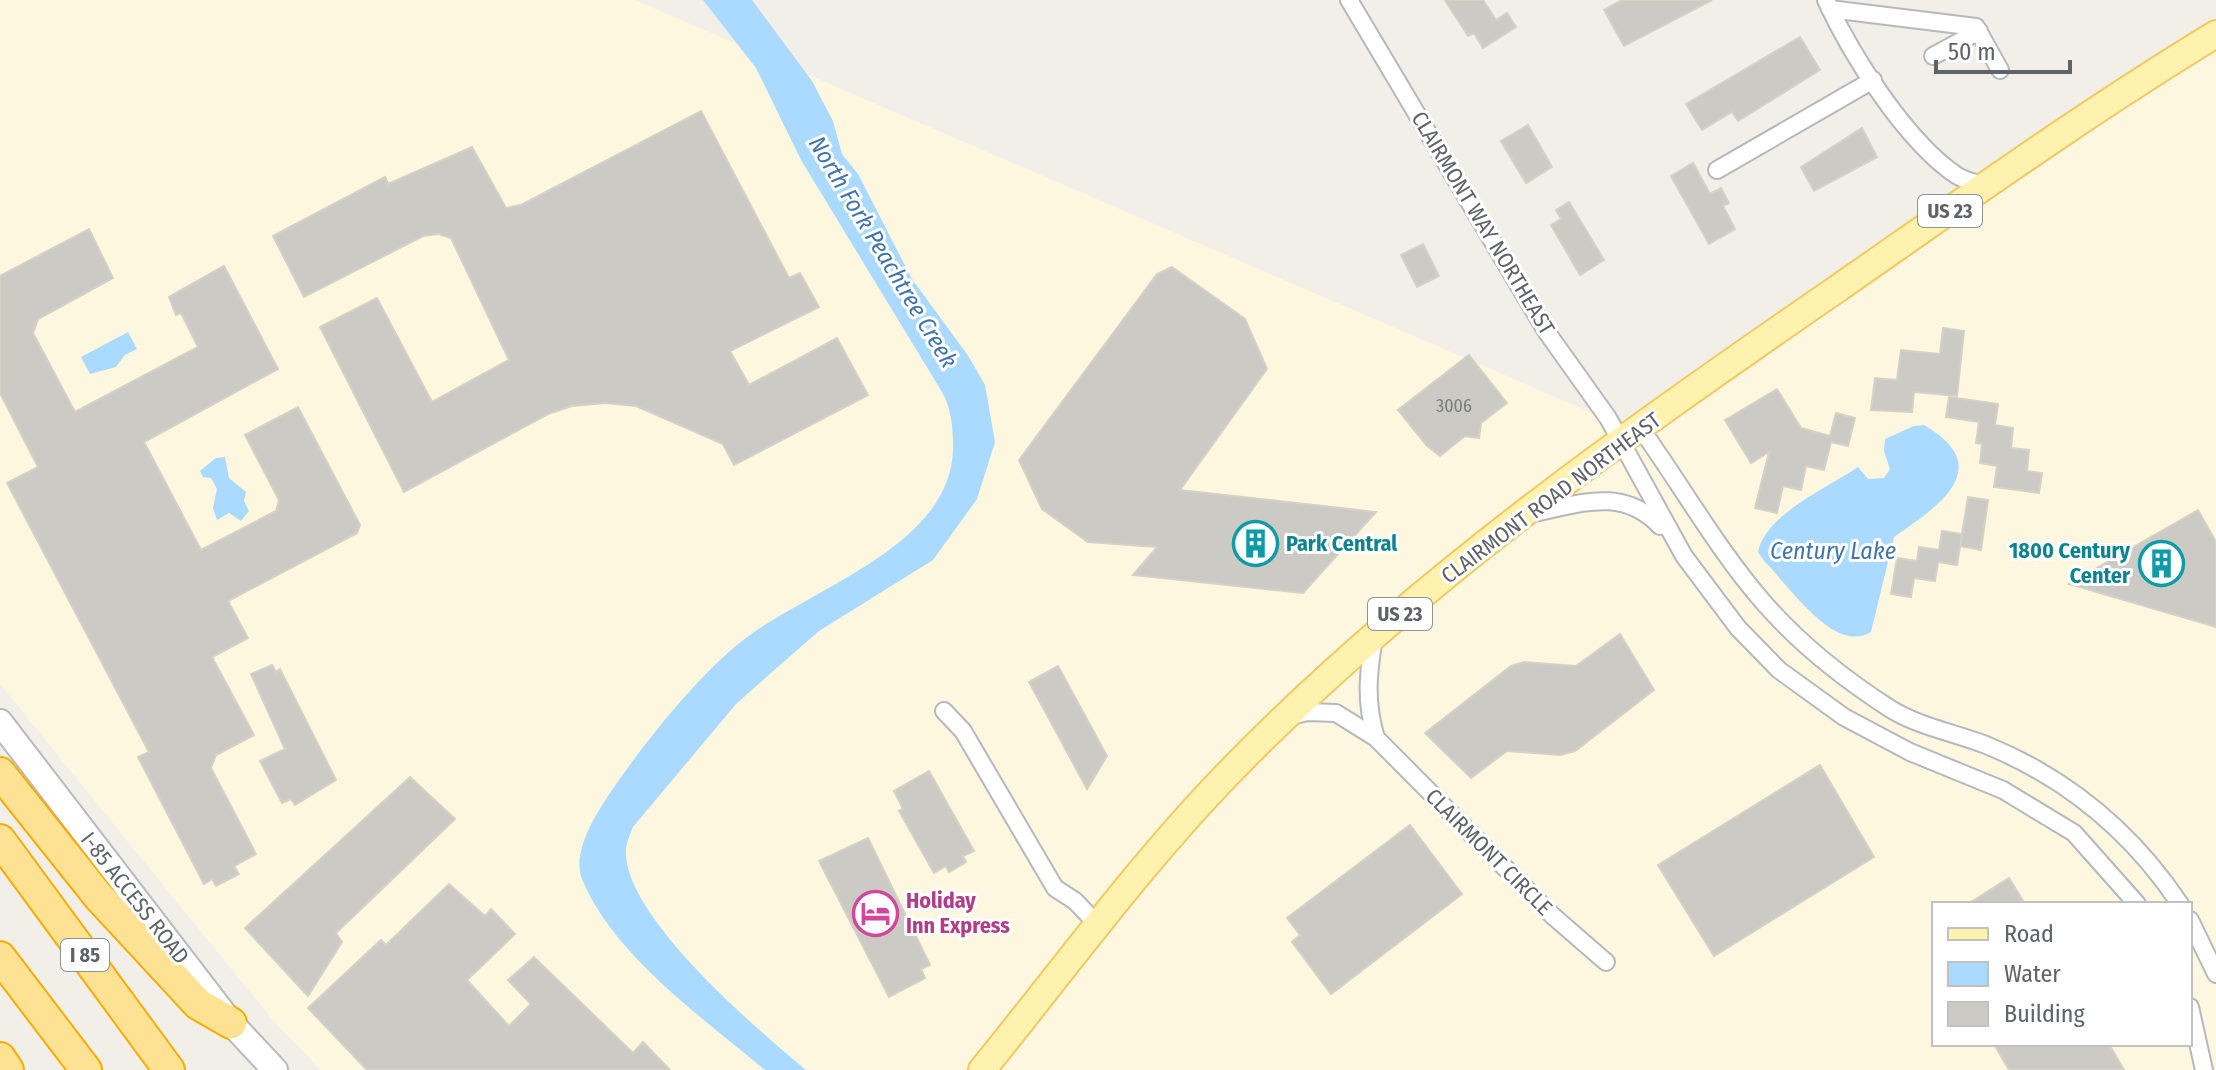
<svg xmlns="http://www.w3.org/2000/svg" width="2216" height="1070" viewBox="0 0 2216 1070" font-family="'Fira Sans Condensed',sans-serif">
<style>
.commercial{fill:#fef7e0;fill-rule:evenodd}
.water{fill:#aadaff}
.building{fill:#cccac5;stroke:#d6d1c6;stroke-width:2}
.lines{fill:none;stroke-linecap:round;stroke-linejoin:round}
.minor-casing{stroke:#b5b8bc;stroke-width:20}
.secondary-casing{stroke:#b6babf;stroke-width:28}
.primary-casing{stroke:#f2c960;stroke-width:30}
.motorway-casing{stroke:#f9ab00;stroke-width:34}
.minor{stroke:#fff;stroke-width:16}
.secondary{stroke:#fff;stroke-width:24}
.primary{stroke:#fff2af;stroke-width:26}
.motorway{stroke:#fde293;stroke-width:30}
.labels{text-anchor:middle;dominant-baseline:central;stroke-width:6;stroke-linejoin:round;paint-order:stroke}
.number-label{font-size:18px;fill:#7a7d7f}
.shield{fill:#fff;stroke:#8f9295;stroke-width:2}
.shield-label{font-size:20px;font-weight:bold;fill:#5f6368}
.street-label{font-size:22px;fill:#5f6368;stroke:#fff}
.culture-label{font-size:22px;font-weight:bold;fill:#0d838f;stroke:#fff;text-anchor:start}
.hotel-label{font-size:22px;font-weight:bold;fill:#b23c85;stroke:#fff;text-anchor:start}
.water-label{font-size:24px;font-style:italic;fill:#4174aa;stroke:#fff}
</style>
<rect width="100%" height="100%" fill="#f1efe8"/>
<path class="commercial" d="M0,0H635L1625,427L2216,51V1070H321L271,1018L0,684ZM1934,904H2190V1044H1934Z"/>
<g class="water">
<path d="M703,0H752L812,81L833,121L842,154L858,174L912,279L969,357L985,385L995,442L977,499L933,560L819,631L771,673L736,704L633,827C629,837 625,845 626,856C631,922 757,1029 806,1070H765C703,1018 613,955 582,879C572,853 594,817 608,796C640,748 697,676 742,641C809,588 955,546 953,445C953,427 951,408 942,392L801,160L756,68Z"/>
<polygon points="128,332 137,349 125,355 116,367 90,374 81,357"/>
<path d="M1924,425C1998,468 1937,507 1894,537L1871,632C1834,655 1789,585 1764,561L1758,552C1766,514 1827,488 1858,467L1868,479L1884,478L1890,469L1884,451L1885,439L1914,426Z"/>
<polygon points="225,457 229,478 246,492 244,501 249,511 241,521 229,513 217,520 213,508 217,489 211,478 203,477 200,471 216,458"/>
</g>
<g class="building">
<polygon points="1445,0 1483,0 1496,20 1507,13 1516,27 1483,48 1474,33 1468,36"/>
<polygon points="1622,0 1712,0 1624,46 1604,10"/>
<polygon points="1800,37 1820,70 1738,121 1732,112 1702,130 1686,104"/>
<polygon points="701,111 789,278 800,273 819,307 730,351 749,385 837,338 868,395 734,465 723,444 636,406 605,403 572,406 548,414 404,492 320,327 377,298 432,402 509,360 451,238 438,234 423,236 304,297 273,236 385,177 388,184 472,147 506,208 521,205"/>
<polygon points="1528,125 1552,167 1526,183 1501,141"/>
<polygon points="1862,128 1877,157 1814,191 1801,167"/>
<polygon points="1693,163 1710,194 1721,188 1729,203 1723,206 1735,229 1709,244 1671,176"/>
<polygon points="1569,202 1604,260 1580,275 1551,225 1561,219 1556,210"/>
<polygon points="89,229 113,278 38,319 33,333 75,412 198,347 181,313 176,315 169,297 224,266 278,369 144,442 201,550 276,511 279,500 245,435 298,407 360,525 357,533 228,601 248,638 212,657 254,735 216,755 211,768 256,854 234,866 239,874 216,886 212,879 204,884 138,757 149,752 7,483 38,467 0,393 0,276"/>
<polygon points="1423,244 1439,276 1417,287 1401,255"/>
<polygon points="1172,267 1245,319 1267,369 1180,490 1376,512 1303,593 1133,575 1157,547 1088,542 1042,509 1019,460 1157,274"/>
<polygon points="1943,328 1964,331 1957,396 1914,392 1912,412 1871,410 1875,378 1897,380 1901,350 1940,354"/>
<polygon points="1469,355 1507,403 1481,423 1479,438 1465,436 1440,456 1427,446 1398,410"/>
<polygon points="1777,389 1801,428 1830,436 1836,413 1855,418 1848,446 1831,442 1824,470 1806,466 1801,490 1783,486 1777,513 1755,508 1769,452 1751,463 1725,420"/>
<polygon points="1949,397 1998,404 1995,425 2013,428 2011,448 2029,450 2027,471 2042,473 2039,493 1994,487 1997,466 1980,463 1982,444 1976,443 1979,422 1946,417"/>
<polygon points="1968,497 1988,500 1981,550 1960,546"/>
<polygon points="2198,510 2216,542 2216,627 2069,584"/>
<polygon points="1942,531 1962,534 1957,565 1938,562 1935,581 1914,578 1911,597 1891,594 1897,558 1917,561 1919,547 1939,550"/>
<polygon points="1620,634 1654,690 1575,751 1560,755 1507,751 1471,778 1425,733 1511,666 1524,662 1576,666"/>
<polygon points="272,665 276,672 280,669 336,780 295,805 291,799 282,803 260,761 285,749 251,674"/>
<polygon points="1058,666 1107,756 1087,789 1029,682"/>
<polygon points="1820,765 1874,857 1714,956 1658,865"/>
<polygon points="929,771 974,851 963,856 966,862 949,872 946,866 934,873 899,811 903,809 894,791"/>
<polygon points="410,777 455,819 336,933 342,942 308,996 245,928"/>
<polygon points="1410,825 1462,894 1331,994 1292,942 1300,935 1287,918"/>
<polygon points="868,838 930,965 921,969 925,978 889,997 819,861"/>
<polygon points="2009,878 2025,904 1968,904"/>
<polygon points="449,884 485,916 491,909 515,934 467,980 509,1026 531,1004 508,980 534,957 633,1053 643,1042 670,1070 367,1070 308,1008 381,940 386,945"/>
<polygon points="1994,1044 2109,1044 2124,1070 2009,1070"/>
</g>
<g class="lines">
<defs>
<g id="minor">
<polyline points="1349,0 1546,331 1608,418 1684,556 1738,628 1779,670 1844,717 1910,752 2003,790 2074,833 2137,904"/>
<path d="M1826,0C1851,55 1906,141 1956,175C1965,181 1976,183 1986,186"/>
<polyline points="1830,9 1976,27 2000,70"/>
<polyline points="1933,56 1979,31"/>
<polyline points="1717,170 1873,80"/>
<path d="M1641,429C1682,486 1717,549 1764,603C1799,643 1844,679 1889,708C1917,726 1955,733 1986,745C2067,778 2131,831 2180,904"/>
<path d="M1529,514C1578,505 1621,485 1660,526"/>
<path d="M1374,637C1368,674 1365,702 1376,738"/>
<polyline points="944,711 963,731 1055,888 1075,901 1098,925"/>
<polyline points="1291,716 1307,712 1336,713 1376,738 1553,916 1606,962"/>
<polyline points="2190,920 2216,974"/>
<polyline points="2190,1007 2204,1070"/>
</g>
<polyline id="secondary" points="0,722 231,1023 275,1070"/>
<path id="primary" d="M982,1070C1061,973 1135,871 1221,781C1403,591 1622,437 1837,289C1962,202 2086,113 2216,34"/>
<g id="motorway">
<polyline points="0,773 98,896 198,1004 231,1023"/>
<polyline points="0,840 169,1070"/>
<polyline points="0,957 86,1070"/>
<polyline points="0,1058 8,1070"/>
</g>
</defs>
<use href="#minor" class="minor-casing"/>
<use href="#secondary" class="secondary-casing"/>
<use href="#primary" class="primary-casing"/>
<use href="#motorway" class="motorway-casing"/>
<use href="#minor" class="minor"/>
<use href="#secondary" class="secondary"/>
<use href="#primary" class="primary"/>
<use href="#motorway" class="motorway"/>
</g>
<defs>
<symbol id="building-ring" viewBox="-11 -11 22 22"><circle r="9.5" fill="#fff" stroke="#0f9aa8" stroke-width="1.5"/><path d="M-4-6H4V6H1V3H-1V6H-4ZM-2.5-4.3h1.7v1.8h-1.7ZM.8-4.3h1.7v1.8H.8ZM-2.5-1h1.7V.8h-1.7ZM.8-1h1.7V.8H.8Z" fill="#0f9aa8"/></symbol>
<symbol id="hotel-ring" viewBox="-11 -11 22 22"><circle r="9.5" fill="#fff" stroke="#d1479c" stroke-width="1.5"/><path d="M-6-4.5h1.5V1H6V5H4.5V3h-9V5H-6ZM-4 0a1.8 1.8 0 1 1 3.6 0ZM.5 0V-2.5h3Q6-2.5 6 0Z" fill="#d1479c"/></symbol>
</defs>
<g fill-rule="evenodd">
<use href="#building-ring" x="1230" y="518" width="51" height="51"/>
<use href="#building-ring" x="2136" y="538" width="51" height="51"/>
<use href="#hotel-ring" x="850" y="888" width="51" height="51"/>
</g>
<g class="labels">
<g class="number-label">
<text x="1454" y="406">3006</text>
</g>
<g class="shield">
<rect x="1918" y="195" width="64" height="32" rx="6"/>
<rect x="1368" y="598" width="64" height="32" rx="6"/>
<rect x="61" y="939" width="48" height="32" rx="6"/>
</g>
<g class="shield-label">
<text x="1950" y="211">US 23</text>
<text x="1400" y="614">US 23</text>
<text x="85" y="955">I 85</text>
</g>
<g class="street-label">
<text transform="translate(1483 223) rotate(59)">CLAIRMONT WAY NORTHEAST</text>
<text transform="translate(1551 498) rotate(-37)">CLAIRMONT ROAD NORTHEAST</text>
<text transform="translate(1489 852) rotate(45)">CLAIRMONT CIRCLE</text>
<text transform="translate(135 898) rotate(52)">I-85 ACCESS ROAD</text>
</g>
<g class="culture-label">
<text x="1286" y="543">Park Central</text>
<text x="2130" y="550" text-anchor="end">1800 Century<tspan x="2130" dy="25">Center</tspan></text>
</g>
<g class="hotel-label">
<text x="906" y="900">Holiday<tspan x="906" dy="25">Inn Express</tspan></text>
</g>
<g class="water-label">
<text transform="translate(883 252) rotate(59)">North Fork Peachtree Creek</text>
<text x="1833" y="551">Century Lake</text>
</g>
</g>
<rect x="1932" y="902" width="260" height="144" fill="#ffffff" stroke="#bfc1c3" stroke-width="2"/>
<rect x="1948" y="928" width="40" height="12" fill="#fff2af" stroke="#bfc1c3" stroke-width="2"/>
<text x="2004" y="942" font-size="24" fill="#5f6368">Road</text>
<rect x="1948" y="962" width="40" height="24" fill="#aadaff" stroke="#bfc1c3" stroke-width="2"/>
<text x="2004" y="982" font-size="24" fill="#5f6368">Water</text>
<rect x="1948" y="1002" width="40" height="24" fill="#cccac5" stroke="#bfc1c3" stroke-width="2"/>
<text x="2004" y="1022" font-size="24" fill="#5f6368">Building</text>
<path d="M1936 60v12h134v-12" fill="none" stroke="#5f6368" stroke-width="4"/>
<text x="1948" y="60" font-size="24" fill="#5f6368" stroke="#ffffff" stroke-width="6" paint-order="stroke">50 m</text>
</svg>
